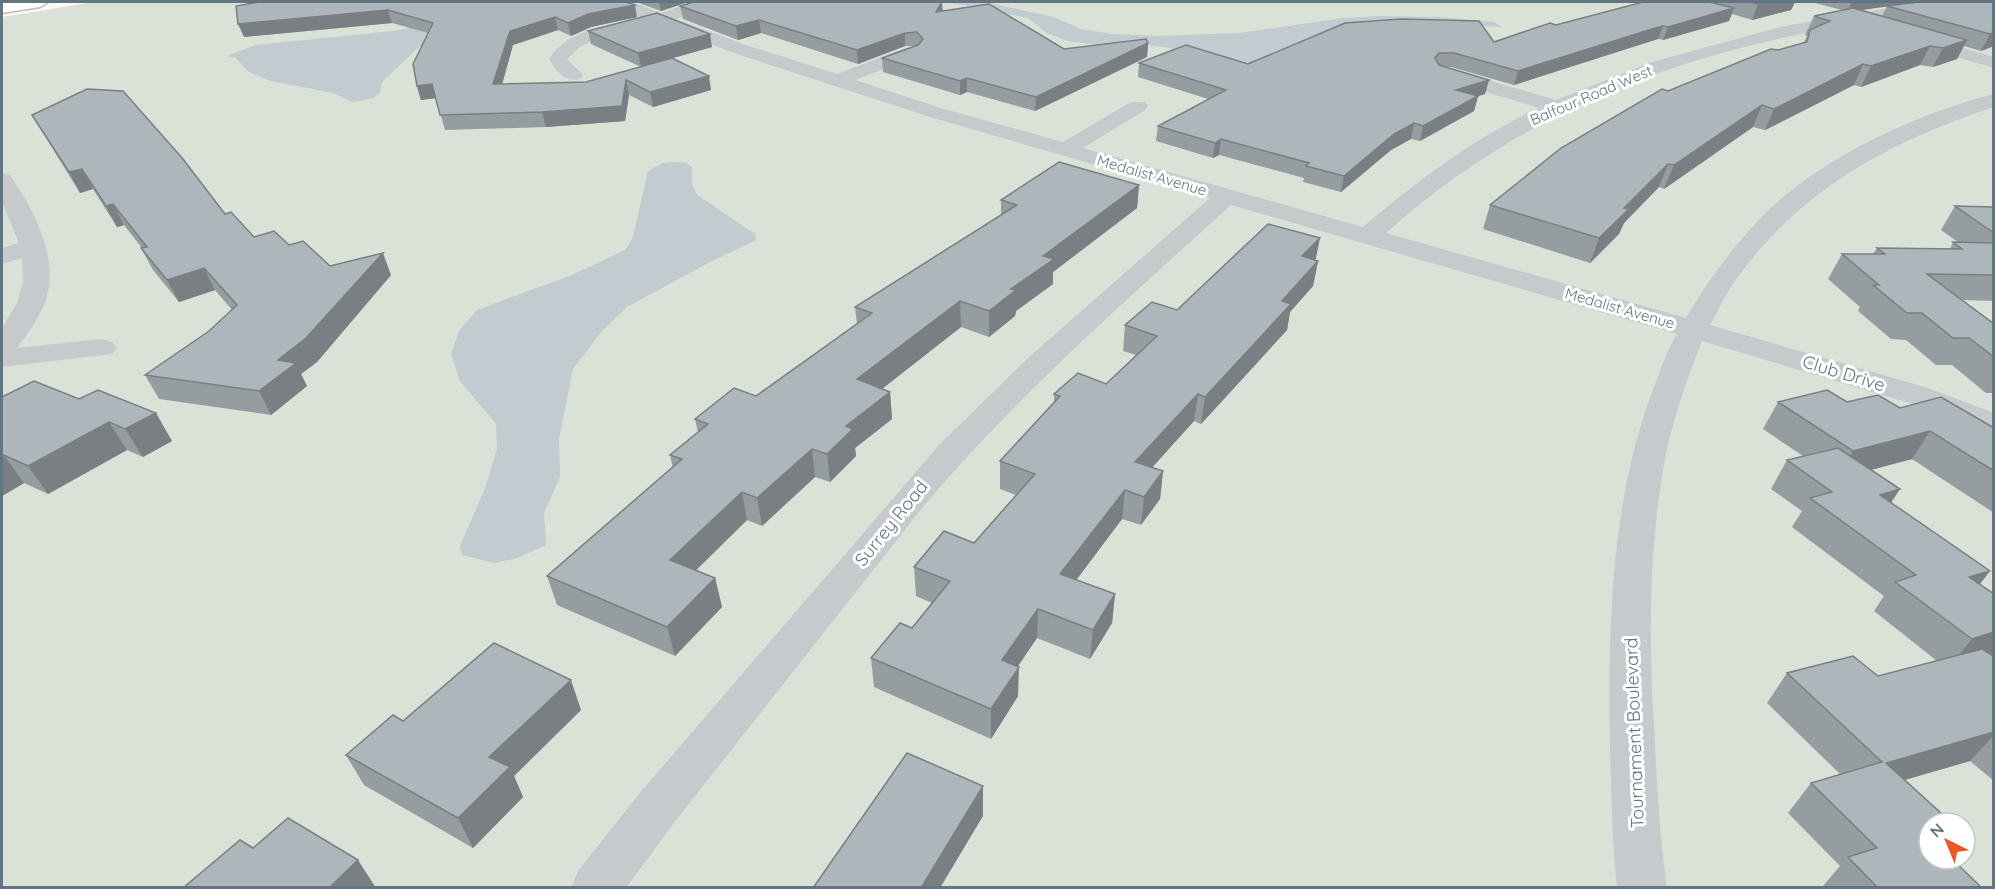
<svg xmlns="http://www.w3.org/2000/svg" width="1995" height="889" viewBox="0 0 1995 889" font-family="Quicksand,sans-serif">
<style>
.green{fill:#dae1d7;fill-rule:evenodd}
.water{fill:#c1cbd0}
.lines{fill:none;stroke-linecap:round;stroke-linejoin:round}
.primary-casing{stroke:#b9bdc1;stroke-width:3}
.street{fill:#c6cacd;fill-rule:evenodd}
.primary{fill:#fff;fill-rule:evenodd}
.wall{fill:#959da1;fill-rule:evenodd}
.shaded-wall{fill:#797f83}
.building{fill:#adb6bb;stroke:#797f83;stroke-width:1.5}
.labels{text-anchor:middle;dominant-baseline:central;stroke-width:6;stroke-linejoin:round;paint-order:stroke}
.far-street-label{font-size:15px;fill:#637482;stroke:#fff}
.street-label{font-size:18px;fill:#637482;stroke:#fff}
</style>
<rect width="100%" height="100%" fill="#f9f9f6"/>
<path class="green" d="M94,2H1993V887L2,888V17ZM1929,823H1965V859H1929Z"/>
<g class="water">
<polygon points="947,2 984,2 1054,17 1081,29 1112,34 1158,36 1240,33 1343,18 1381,16 1438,17 1494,22 1502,27 1454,24 1248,75 1170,48 1150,45 1127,49 1068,41 1047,33 1028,18"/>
<polygon points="464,18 456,29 421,45 382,82 380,93 373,98 353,102 333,93 271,81 247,71 236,58 227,56 256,45 393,31"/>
<polygon points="675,162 686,163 692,167 692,185 697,195 755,234 756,240 708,263 627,307 602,331 573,369 559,439 560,477 544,513 546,545 517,558 494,563 462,555 460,546 485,488 497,449 496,424 460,381 451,354 459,331 477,310 572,275 625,250 633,237 648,171 663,163"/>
</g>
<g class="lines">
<defs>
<polygon id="primary" points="12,2 48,2 40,7 2,13 2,3"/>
</defs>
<use href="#primary" class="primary-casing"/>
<g class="street">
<path d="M610,2H631L661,13L693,2H717L715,5L676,19L743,44L837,74L906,48H918L921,52L918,56L855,80L944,109L1063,142L1131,102H1145L1148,106L1145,110L1083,148L1363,227C1417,181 1475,137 1539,108L1436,77L1434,73L1436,69H1450L1556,100L1652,62L1780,27L1905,5L1933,2H1975L1973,5L1967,7C1747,35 1555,81 1386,233L1686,318C1707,283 1730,250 1759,220C1815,160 1915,114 1994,94V107C1889,142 1800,189 1735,281C1725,295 1718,311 1710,325L1928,388L1994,413V434L1906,402L1702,341C1685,385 1669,429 1662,476C1648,564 1649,654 1655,743C1657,791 1660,840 1667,888H1617C1612,839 1611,791 1610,742C1608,621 1611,494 1657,379C1663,364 1668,348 1677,334L1231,205C1124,302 1016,397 922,508L673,824L626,888H571L578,871L639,794L939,445L1029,357L1210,198L930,117L731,52L660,24L593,41L580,47L567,59L583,75L581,79C565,83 556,71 549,59C568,28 612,25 645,18L612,5Z"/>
<polygon points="1918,35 1994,57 1994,68 1912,44 1909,40 1912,36"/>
<path d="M2,173L10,175C34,210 62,262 44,305C37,321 27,334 17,348L102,339L112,342L117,348L112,354L2,367V328L17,303L23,283L22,258L2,264V248L19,243L2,202Z"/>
</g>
<use href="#primary" class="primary"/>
</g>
<g class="wall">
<polygon points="259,2 637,17 591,27 571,36 558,30 513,45 502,84 586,82 672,58 711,90 653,107 629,95 625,121 546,127 445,130 436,98 421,100 417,86 428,33 392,23 244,37"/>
<polygon points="636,2 688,2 661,11"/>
<polygon points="1643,2 1795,2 1791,10 1752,20 1732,14 1729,21 1663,40 1658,39 1644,43 1514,85 1451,67 1445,67 1485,94 1478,96 1474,111 1420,141 1411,139 1391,150 1341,192 1303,182 1304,178 1219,155 1213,158 1156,141 1158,126 1208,99 1138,77 1139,63 1248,64 1494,42"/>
<path d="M1811,2H1994V46L1981,51L1964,46L1957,59L1933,67L1920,65L1861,87L1854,85L1765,130L1753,127L1664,189L1659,187L1624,223L1619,234L1590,263L1483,229L1490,205L1668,91L1778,50L1804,42L1807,36L1805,35L1814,16L1842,10ZM1887,6L1882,16L1861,10Z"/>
<polygon points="680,6 943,11 1064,49 1148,43 1147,57 1035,111 967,92 960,95 883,72 882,58 915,46 905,46 858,64 761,33 738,40 683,19"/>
<polygon points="588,31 712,47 641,67 591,44"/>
<polygon points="32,115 225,214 254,237 289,245 330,266 391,275 317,362 301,374 307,386 271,415 159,399 145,375 209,331 232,310 215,290 179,302 153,270 141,248 142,248 124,225 117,227 93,189 80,193 43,133"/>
<polygon points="1139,185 1137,208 1053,272 1053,284 1016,311 1015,316 989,337 961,327 882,389 890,392 892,419 855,448 856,456 830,482 815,477 762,526 747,520 696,570 715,578 722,607 675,656 557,605 547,576 673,468 670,455 698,432 695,419 756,396 857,324 855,307 1001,215 1001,200"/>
<polygon points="1955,206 1994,207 1994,301 1962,300 1994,324 1994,393 1986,393 1952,365 1936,365 1906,340 1891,339 1858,311 1860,307 1828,279 1842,254 1873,254 1877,248 1950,249 1953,242 1958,242 1941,230"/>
<polygon points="1315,260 1318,261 1313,286 1290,312 1287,330 1201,424 1194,421 1152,467 1163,471 1160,499 1141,525 1122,519 1076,580 1115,594 1112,623 1090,659 1037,638 1017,666 1018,696 991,739 874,687 871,658 912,628 932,603 916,596 914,567 974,543 1016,495 1000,489 1000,461 1054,403 1054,394 1106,384 1136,355 1123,351 1125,325 1177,310"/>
<polygon points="34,381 172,441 143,457 127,450 48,494 24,483 2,496 2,397"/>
<polygon points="1778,402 1847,402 1900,408 1994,428 1994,513 1912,459 1871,470 1891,502 1980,584 1994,594 1994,654 1990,655 1994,657 1994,781 1970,761 1905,780 1929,859 1954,859 1953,860 1982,888 1824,888 1823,886 1840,866 1788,813 1811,783 1840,774 1767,703 1787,673 1878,676 1937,661 1874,611 1884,596 1792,527 1802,511 1771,489 1787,460 1803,456 1763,429"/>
<polygon points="581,710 514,776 523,797 473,848 364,785 346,755 403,721"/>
</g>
<g class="shaded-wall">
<polygon points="659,2 688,2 661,11"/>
<polygon points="942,2 943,14 936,12"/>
<polygon points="1768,2 1795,2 1791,10 1752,20 1758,4"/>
<polygon points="1852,2 1920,2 1847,12"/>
<polygon points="635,5 637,17 591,27 571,36 568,23 588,14"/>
<polygon points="1734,8 1729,21 1663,40 1668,27"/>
<polygon points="388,10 392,23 244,37 238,24"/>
<polygon points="555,17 558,30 513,45 498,99 493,84 510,31"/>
<polygon points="759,20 761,33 738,40 736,26"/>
<polygon points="1663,26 1658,39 1514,85 1518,71"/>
<polygon points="905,33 905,46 858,64 857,50"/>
<polygon points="1994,33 1994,46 1981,51 1990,34"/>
<polygon points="710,34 712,47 641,67 638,53"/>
<polygon points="1967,40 1957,59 1933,67 1943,48"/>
<polygon points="1148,43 1147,57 1035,111 1036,97"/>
<polygon points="1930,46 1920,65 1861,87 1871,66"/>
<polygon points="1863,64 1854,85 1765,130 1774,109"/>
<polygon points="709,76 711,90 653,107 650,92"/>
<polygon points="967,78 967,92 960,95 960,81"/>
<polygon points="626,80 629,95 625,121 546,127 542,112"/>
<polygon points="1489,80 1485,94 1452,104 1456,90"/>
<polygon points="432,84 436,98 421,100 417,86"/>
<polygon points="1478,96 1474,111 1420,141 1423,126"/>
<polygon points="1762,105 1753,127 1664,189 1674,165"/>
<polygon points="1414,123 1411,139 1391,150 1341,192 1344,176 1394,134"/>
<polygon points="1221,139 1219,155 1213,158 1215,143"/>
<polygon points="1668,164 1659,187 1624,223 1619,234 1590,263 1599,238 1624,208"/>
<polygon points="82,169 93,189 80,193 69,172"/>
<polygon points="1139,185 1137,208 1053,272 1053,284 1016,311 1015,316 989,337 989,311 1043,256"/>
<polygon points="113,204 124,225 117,227 106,206"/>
<polygon points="1320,238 1315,263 1302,256"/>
<polygon points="383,253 391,275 317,362 301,374 307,386 271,415 259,391 278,360"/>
<polygon points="1318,261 1313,286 1290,312 1287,330 1201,424 1205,397 1282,301"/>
<polygon points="204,268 215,290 179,302 167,280"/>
<polygon points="960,301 961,327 860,406 857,379"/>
<polygon points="890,392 892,419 855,448 856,456 830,482 827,454 846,426"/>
<polygon points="1198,394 1194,421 1132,490 1135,462"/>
<polygon points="156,413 172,441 143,457 125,429"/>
<polygon points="109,422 127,450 48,494 28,466"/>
<polygon points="1930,431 1912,459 1836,479 1853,451"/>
<polygon points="812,449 815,477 762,526 757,498"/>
<polygon points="4,455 24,483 2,496 2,456"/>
<polygon points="1163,471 1160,499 1141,525 1144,497"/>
<polygon points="1900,489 1881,518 1880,495"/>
<polygon points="1125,490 1122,519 1059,603 1060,574"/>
<polygon points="742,492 747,520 677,589 670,560"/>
<polygon points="1990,571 1968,600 1969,577"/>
<polygon points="715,578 722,607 675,656 667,627"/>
<polygon points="1115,594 1112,623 1090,659 1093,630"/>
<polygon points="1038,609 1037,638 1002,690 1002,660"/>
<polygon points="1994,632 1994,654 1948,668 1972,639"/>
<polygon points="1019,667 1018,696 991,739 991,709"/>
<polygon points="571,680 581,710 514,776 523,797 473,848 458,818 489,757"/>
<polygon points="1994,732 1994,735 1970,761 1862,792 1886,763"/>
<polygon points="983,786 983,816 940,888 921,888"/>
<polygon points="1972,841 1965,848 1965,843"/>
<polygon points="358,860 376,888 329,888"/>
</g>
<g class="building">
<polygon points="259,2 626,2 635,5 588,14 568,23 555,17 510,31 493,84 586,82 672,58 709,76 650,92 626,80 622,106 542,112 440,115 432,84 417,86 413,64 433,23 388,10 238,24 236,6"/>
<polygon points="694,2 942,2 936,12 989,4 1064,49 1146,39 1148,43 1036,97 967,78 960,81 882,58 918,45 923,39 917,32 905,33 857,50 759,20 736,26 680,6"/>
<polygon points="1643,2 1709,2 1734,8 1668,27 1663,26 1649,30 1518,71 1454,53 1439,53 1435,58 1439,65 1489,80 1456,90 1478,96 1423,126 1414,123 1394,134 1344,176 1306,166 1309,163 1221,139 1215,143 1158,126 1226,90 1139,63 1186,45 1248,64 1345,23 1401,19 1479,21 1494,42 1550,23 1556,25"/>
<polygon points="1750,2 1768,2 1758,4"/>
<polygon points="1918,2 1994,2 1994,33 1990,34 1887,6"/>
<polygon points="1853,8 1967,40 1943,48 1930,46 1871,66 1863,64 1774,109 1762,105 1674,165 1668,164 1624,208 1629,209 1599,238 1490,205 1561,148 1662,89 1668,91 1771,49 1778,50 1807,42 1810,30 1830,21 1814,16"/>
<polygon points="657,13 710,34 638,53 588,31"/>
<polygon points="87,89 123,91 183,159 225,214 231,212 254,237 274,231 289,245 303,241 330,266 383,253 306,338 278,360 296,363 259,391 145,375 209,331 237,305 204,268 167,280 141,248 147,247 113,204 106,206 82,169 69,172 32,115"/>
<polygon points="1059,162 1139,185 1043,256 1054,259 1011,289 1016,290 989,311 960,301 857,379 890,392 846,426 853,429 827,454 812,449 757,498 742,492 670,560 715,578 667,627 547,576 682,459 670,455 708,424 695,419 734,388 756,396 872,313 855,307 1017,205 1001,200"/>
<polygon points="1955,206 1994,207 1994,233"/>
<polygon points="1268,224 1320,238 1302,256 1318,261 1282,301 1291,304 1205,397 1198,394 1135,462 1163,471 1144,497 1125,490 1060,574 1115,594 1093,630 1038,609 1002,660 1019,667 991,709 871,658 900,623 912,628 950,581 914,567 944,531 974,543 1035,474 1000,461 1060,396 1054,394 1078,373 1106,384 1157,336 1125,325 1152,302 1177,310"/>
<polygon points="1953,242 1994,243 1994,275 1927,274 1994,324 1994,357 1969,338 1953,338 1922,313 1907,313 1873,285 1879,285 1842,254 1885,254 1877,248 1962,249"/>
<polygon points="34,381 79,399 98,390 156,413 125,429 109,422 28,466 4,455 2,456 2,397"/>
<polygon points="1827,390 1847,402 1878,395 1900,408 1941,397 1994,428 1994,471 1930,431 1853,451 1778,402"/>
<polygon points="1838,448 1900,489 1880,495 1990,571 1969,577 1994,594 1994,632 1972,639 1895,582 1916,575 1810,498 1832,492 1787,460"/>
<polygon points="494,643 571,680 489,757 510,767 458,818 346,755 393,715 403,721"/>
<polygon points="1982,649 1994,657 1994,732 1886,763 1952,823 1929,823 1929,859 1952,859 1982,888 1878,888 1848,857 1877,848 1811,783 1882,762 1787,673 1853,656 1878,676"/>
<polygon points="907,753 983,786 921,888 813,888"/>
<polygon points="288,818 358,860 329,888 183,888 240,840 253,848"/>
<polygon points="1965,835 1972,841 1965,843"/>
</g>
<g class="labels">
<g class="far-street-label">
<text transform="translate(1591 95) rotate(-23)">Balfour Road West</text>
<text transform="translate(1152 175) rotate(16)">Medalist Avenue</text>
<text transform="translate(1620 308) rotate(16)">Medalist Avenue</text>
</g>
<g class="street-label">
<text transform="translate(1844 373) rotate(17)">Club Drive</text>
<text transform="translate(891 523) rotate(-51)">Surrey Road</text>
<text transform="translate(1634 733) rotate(-92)">Tournament Boulevard</text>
</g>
</g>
<rect width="1995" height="889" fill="none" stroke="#637482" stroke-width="6"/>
<g transform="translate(1947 841) rotate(317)"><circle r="28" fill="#ffffff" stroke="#c1c7cd" stroke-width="1.5"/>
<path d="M0-4.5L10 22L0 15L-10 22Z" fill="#e95826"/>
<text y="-9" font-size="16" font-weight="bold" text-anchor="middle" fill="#637482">N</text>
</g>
</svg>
